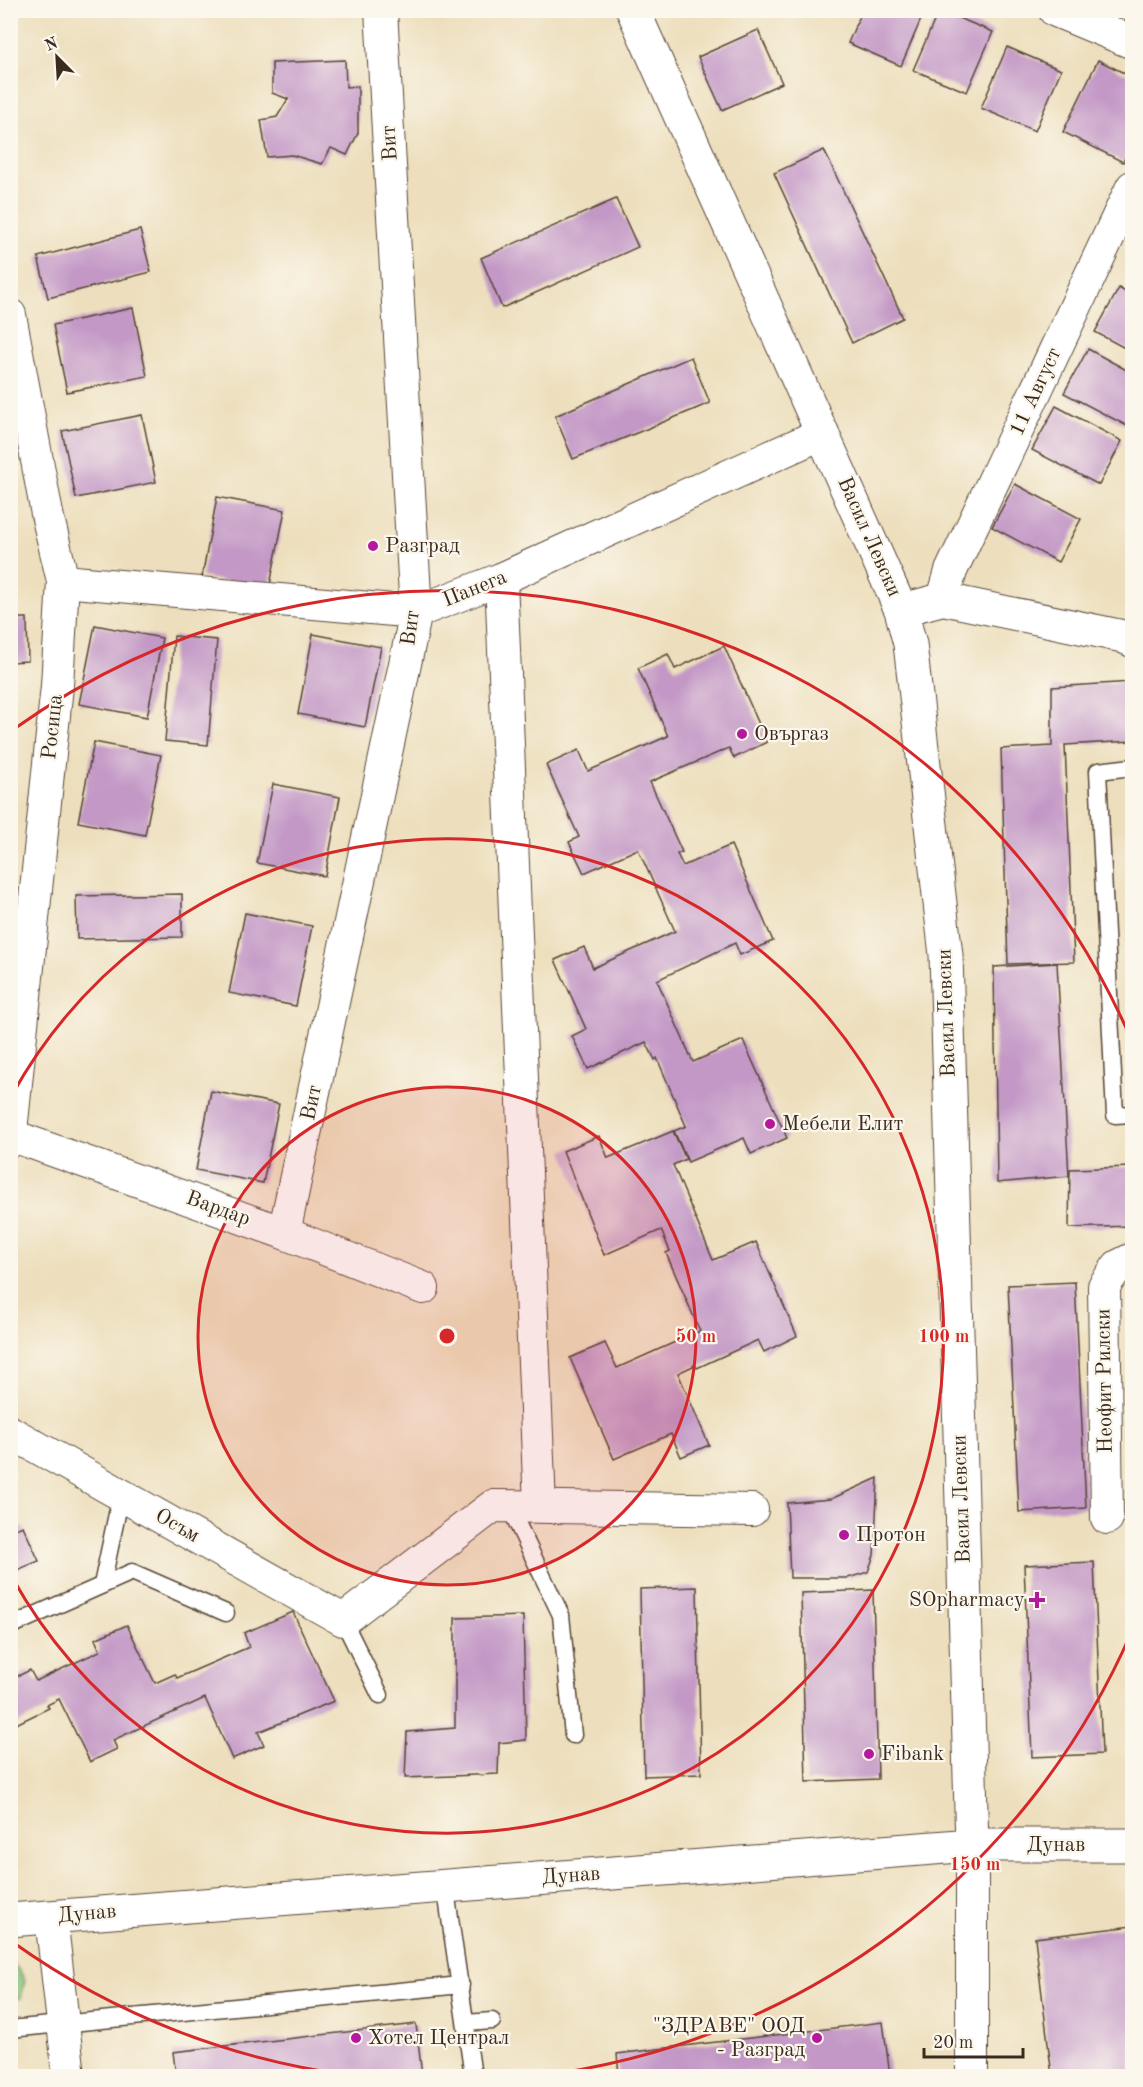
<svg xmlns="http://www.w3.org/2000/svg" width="1143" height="2087" viewBox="0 0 1143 2087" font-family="'Old Standard TT',serif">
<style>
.park{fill:url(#park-tufts);stroke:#62784d;stroke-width:1.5}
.building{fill:#c398c6}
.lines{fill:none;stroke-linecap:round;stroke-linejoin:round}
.service-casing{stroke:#564536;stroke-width:19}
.minor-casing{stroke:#564536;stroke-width:34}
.tertiary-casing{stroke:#564536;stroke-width:35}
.service{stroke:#fff;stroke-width:16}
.minor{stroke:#fff;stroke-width:32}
.tertiary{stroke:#fff;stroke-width:33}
.ring{fill:none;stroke:#d62828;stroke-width:3}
.poi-dot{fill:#b5179e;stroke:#fbf7ec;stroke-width:2}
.labels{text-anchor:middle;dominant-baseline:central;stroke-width:4.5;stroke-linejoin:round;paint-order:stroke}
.street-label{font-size:21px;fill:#3b2a1e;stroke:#fbf7ec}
.poi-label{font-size:21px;fill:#3b2a1e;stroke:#fbf7ec;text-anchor:start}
.centre{fill:#d62828;stroke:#fbf7ec;stroke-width:3}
.ring-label{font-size:18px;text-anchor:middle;font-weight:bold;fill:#d62828;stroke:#fbf7ec;stroke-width:4.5;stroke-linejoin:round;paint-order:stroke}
</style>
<defs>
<pattern id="park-tufts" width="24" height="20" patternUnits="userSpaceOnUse" patternTransform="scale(1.5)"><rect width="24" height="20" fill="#89c67c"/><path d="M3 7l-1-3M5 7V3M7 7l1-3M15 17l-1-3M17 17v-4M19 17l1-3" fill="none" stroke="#71a165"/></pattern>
</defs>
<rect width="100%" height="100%" fill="#fbf7ec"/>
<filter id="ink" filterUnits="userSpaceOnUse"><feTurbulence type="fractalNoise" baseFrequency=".0167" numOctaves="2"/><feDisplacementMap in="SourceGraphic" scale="12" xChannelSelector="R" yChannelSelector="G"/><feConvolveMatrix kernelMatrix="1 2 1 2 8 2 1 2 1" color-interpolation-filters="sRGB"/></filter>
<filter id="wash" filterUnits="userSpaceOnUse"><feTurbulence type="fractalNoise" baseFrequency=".008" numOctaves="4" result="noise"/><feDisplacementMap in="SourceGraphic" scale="24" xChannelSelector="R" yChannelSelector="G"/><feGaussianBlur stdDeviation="1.35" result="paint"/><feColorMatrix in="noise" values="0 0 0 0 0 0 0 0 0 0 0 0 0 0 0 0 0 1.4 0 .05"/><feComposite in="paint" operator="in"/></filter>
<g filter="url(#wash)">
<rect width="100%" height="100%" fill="#eddfbd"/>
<polygon class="park" points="11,1965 15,1965 25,1980 21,1998 11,2001"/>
<g id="blocks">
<g class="building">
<polygon points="220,10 250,10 250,12 221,15"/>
<polygon points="862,10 925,10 901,66 848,43"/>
<polygon points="939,10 993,32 967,92 913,70"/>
<polygon points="758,30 782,83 722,110 698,57"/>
<polygon points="1007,47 1061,70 1035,131 981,108"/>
<polygon points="345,60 346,87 358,86 358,133 347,155 331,148 322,164 292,155 267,157 261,120 277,117 288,99 272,93 272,63"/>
<polygon points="1098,60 1132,77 1132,143 1123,162 1063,132"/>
<polygon points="824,150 903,318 852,343 774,173"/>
<polygon points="616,199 638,247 502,308 481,258"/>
<polygon points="140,230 151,272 48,298 38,257"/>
<polygon points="1119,288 1132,296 1132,352 1095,332"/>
<polygon points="133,308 147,376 67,392 53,325"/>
<polygon points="1088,349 1132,373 1131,428 1064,393"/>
<polygon points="691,357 710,403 573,459 555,416"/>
<polygon points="1056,406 1122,441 1099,485 1032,450"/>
<polygon points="142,415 156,482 76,498 62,431"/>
<polygon points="1015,484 1081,519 1058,562 992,527"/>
<polygon points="217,497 285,510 269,590 202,577"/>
<polygon points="10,618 27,618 28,661 10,662"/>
<polygon points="95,625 162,638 147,717 79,704"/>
<polygon points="313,634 381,647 365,727 298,714"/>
<polygon points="174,636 217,640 208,745 165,741"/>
<polygon points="724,646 767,742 734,758 729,748 650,782 682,852 677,854 683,866 731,845 773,941 740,955 735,943 657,980 693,1062 743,1040 787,1138 751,1154 744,1138 688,1162 674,1131 686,1126 657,1058 655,1060 646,1042 588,1069 572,1036 586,1029 555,960 584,947 593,968 675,931 638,849 584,873 569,842 579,837 546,765 579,750 588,771 668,736 638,668 668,654 675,669"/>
<polygon points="1132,682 1132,741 1065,745 1074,962 1008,964 1001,749 1052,746 1052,687"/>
<polygon points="14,705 15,749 10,749 10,706"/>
<polygon points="94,742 161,755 145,835 78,822"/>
<polygon points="273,784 340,797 325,876 257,863"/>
<polygon points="182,894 182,937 77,939 76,896"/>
<polygon points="245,913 312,926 296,1006 229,993"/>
<polygon points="1057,963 1069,1176 997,1183 994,967"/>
<polygon points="211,1091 279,1104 263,1183 196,1170"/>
<polygon points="673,1131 686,1159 673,1165 713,1260 756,1242 797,1336 764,1352 758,1340 697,1368 695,1365 678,1373 709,1445 681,1457 671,1434 614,1459 570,1358 605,1343 617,1368 700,1331 666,1253 670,1251 661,1230 604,1255 563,1151 599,1136 608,1158"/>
<polygon points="1132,1167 1132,1226 1069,1228 1070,1169"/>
<polygon points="1075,1282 1086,1508 1019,1512 1008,1285"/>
<polygon points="878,1478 874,1555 868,1572 848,1578 790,1578 787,1503 831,1499"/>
<polygon points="23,1526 39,1561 10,1573 10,1531"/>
<polygon points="1094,1562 1102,1754 1032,1757 1024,1565"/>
<polygon points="697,1587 701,1774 644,1776 640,1589"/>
<polygon points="873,1590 878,1779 806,1782 801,1593"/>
<polygon points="293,1612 334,1701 258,1732 264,1745 232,1759 205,1698 113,1740 117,1749 90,1762 59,1699 47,1705 49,1708 10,1727 10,1680 30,1670 36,1681 100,1651 95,1639 127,1625 155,1683 175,1674 177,1678 249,1647 244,1633"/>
<polygon points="523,1616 526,1740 499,1743 498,1774 405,1778 407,1732 455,1728 455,1618"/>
<polygon points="1132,1926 1132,2076 1052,2076 1035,1938"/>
<polygon points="883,2022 890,2076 619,2076 617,2054"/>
<polygon points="416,2024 422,2076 176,2076 173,2052"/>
</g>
</g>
</g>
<g filter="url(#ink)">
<use href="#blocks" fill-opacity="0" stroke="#564536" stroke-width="1.5"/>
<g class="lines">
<defs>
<g id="service">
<polyline points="1132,767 1098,771 1115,1115 1132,1114"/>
<polyline points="509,1506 561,1615 573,1735"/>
<polyline points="102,1585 121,1495"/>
<polyline points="343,1620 380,1695"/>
<polyline points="15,1624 132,1572 226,1613"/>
<polyline points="445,1884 473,2076"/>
<polyline points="466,2023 492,2021"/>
<polyline points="10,2029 461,1985"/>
</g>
<g id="minor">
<polyline points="10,315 47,514 63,581 57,686 10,1141"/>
<polyline points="501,579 540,1506"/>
<polyline points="63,581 416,612 501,579 823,433"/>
<polyline points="943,599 951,571 1132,187"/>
<polyline points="901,610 943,599 1121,636 1132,641"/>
<polyline points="10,1135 284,1233 423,1288"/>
<polyline points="284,1233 416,612 381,10"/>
<polyline points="10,1432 343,1620 493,1506 752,1510"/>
<polyline points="1107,1518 1104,1286 1118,1266 1132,1259"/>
<polyline points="972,1845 972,2076"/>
<polyline points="51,1917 69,2076"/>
</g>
<g id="tertiary">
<polyline points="633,10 901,610 910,644 946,955 972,1845"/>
<polyline points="1055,10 1132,42"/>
<polyline points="10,1920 972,1845 1132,1845"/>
</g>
</defs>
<use href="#service" class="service-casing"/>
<use href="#minor" class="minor-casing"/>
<use href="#tertiary" class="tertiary-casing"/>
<use href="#service" class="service"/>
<use href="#minor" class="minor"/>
<use href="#tertiary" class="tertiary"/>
</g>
</g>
<circle cx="447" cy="1336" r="249" fill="#d62828" fill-opacity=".12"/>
<g class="ring">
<circle cx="447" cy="1336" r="249"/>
<path d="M12 1095A497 497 0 1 1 12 1577"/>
<path d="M1131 1633A746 746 0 0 1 538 2076M356 2076A746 746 0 0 1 14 1943M14 729A746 746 0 0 1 1131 1039"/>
</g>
<g class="poi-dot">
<circle cx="373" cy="546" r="6"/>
<circle cx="742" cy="734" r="6"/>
<circle cx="770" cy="1124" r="6"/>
<circle cx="844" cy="1535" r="6"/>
<path d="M1034 1591h6v6h6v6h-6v6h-6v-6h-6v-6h6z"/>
<circle cx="869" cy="1754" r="6"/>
<circle cx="356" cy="2038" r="6"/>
<circle cx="817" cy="2038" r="6"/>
</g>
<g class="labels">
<g class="street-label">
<text transform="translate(390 143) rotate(-94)">Вит</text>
<text transform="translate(1036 392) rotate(-65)">11 Август</text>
<text transform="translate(869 537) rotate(66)">Васил Левски</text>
<text transform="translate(475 589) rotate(-22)">Панега</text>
<text transform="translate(411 628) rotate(-82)">Вит</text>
<text transform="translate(53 727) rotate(-84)">Росица</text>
<text transform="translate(947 1013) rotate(-92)">Васил Левски</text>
<text transform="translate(312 1103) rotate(-78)">Вит</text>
<text transform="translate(218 1209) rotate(20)">Вардар</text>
<text transform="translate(1105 1381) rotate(-91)">Неофит Рилски</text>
<text transform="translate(962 1499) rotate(-92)">Васил Левски</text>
<text transform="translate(177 1526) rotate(30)">Осъм</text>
<text x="1056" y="1845">Дунав</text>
<text transform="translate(571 1876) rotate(-4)">Дунав</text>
<text transform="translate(87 1914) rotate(-5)">Дунав</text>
</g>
<g class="poi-label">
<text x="385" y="546">Разград</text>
<text x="754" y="734">Овъргаз</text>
<text x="782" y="1124">Мебели Елит</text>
<text x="856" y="1535">Протон</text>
<text x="1025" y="1600" text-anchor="end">SOpharmacy</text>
<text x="881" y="1754">Fibank</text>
<text x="805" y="2026" text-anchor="end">"ЗДРАВЕ" ООД<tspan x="805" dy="24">- Разград</tspan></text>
<text x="368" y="2038">Хотел Централ</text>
</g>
</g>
<circle cx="447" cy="1336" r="9" class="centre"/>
<g class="ring-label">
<text x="696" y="1342">50 m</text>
<text x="944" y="1342">100 m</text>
<text x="975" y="1870">150 m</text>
</g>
<rect width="1143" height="2087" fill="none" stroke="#fbf7ec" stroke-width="36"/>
<g transform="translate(57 57) rotate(336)" stroke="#fbf7ec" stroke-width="4.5" paint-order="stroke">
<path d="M0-4.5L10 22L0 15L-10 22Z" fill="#3b2a1e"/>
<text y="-9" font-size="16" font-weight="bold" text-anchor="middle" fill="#3b2a1e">N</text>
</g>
<path d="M924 2048v9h99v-9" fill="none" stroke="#3b2a1e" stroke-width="3"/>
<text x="933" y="2048" font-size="18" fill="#3b2a1e" stroke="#fbf7ec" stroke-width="4.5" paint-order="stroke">20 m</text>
</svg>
